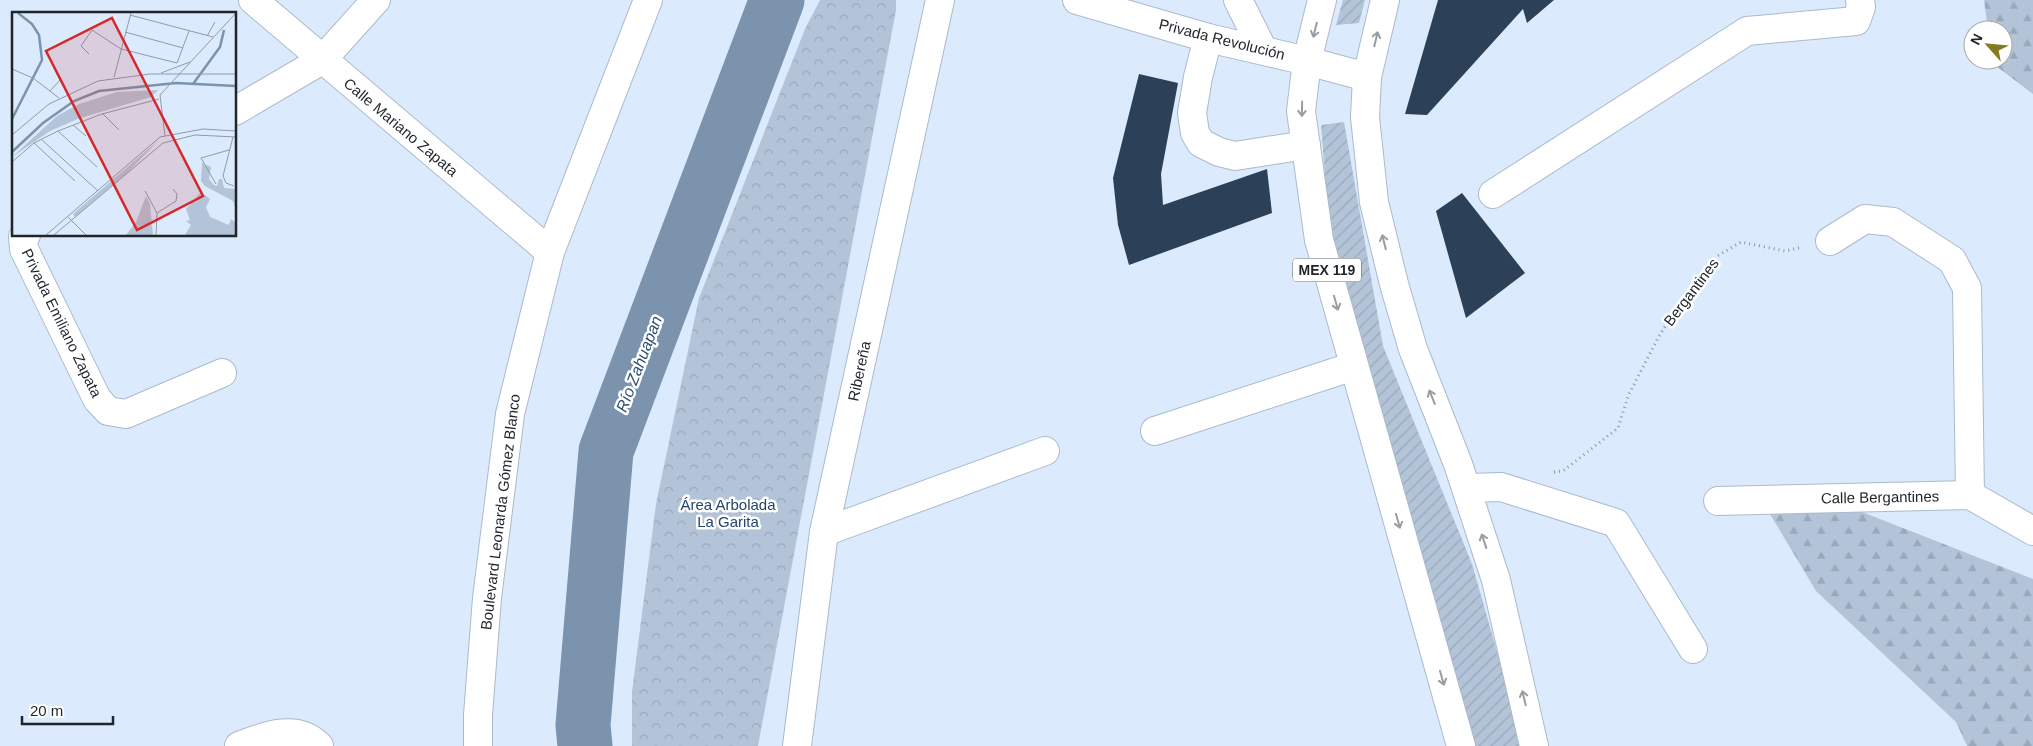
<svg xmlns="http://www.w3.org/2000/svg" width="2033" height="746" viewBox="0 0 2033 746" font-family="Arial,sans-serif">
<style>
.forest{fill:url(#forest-firs)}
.park{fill:url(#park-crowns)}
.garden{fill:url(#garden-furrows)}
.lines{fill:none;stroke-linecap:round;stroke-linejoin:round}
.river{stroke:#7c93ae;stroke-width:55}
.building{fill:#2c4057}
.minor-casing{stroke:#abbacb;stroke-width:30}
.major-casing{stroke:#abbacb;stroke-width:30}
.path{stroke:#8b96a4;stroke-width:3;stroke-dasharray:1 4;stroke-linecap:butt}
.minor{stroke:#fff;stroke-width:28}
.major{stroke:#fff;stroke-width:28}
.oneway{stroke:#9a9da0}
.labels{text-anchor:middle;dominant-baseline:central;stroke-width:5;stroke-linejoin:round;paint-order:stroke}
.shield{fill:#fff;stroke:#62666b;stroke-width:1}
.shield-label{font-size:14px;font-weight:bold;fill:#1f252b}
.street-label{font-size:15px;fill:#1f252b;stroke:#fff}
.park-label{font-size:15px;fill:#23456c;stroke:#fff}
.water-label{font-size:16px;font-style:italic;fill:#2c4e76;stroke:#fff}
.inset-river{fill:none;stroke:#7c93ae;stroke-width:2.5}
.inset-road{fill:none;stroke:#909ba9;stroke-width:1}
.view{fill:#d62828;fill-opacity:0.15;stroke:#d62828;stroke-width:2.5}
.inset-edge{fill:none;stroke:#1f252b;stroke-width:2.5}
</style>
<defs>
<pattern id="forest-firs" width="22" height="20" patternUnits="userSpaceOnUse" patternTransform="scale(1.25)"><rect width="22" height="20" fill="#b3c4d8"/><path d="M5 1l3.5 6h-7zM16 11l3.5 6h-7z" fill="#9aa8ba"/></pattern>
<pattern id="park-crowns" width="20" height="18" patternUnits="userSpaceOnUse" patternTransform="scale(1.25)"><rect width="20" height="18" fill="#b3c4d8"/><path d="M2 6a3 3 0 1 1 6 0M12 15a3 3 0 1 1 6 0" fill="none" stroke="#9aa8ba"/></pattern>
<pattern id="garden-furrows" width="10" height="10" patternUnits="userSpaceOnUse" patternTransform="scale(1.25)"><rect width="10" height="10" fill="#b3c4d8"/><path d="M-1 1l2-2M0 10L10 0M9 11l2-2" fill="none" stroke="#9aa8ba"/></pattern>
</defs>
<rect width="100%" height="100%" fill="#dbeafd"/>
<g class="forest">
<polygon points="1984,0 2033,0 2033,94 1992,63 1992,60 2003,60 2003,30 1988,30"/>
<polygon points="1862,512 2033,579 2033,746 1967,746 1956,722 1816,591 1770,514"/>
</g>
<polygon class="park" points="820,0 896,0 896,10 758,746 632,746 632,692 656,504 699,298 805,29"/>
<g class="garden">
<polygon points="1343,0 1365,0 1359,23 1336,25"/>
<polygon points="1344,122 1383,346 1472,564 1524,746 1471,746 1330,239 1321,125"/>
</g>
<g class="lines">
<polyline class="river" points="585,746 583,725 606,451 777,0"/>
</g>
<g class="building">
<polygon points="1438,0 1554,0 1527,23 1523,9 1427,115 1405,114"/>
<polygon points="1139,74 1178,83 1161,174 1163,205 1267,169 1272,213 1129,265 1118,225 1113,178"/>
<polygon points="1462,193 1525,273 1466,318 1436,211"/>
</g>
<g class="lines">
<defs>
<g id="minor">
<polyline points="253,0 550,252"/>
<polyline points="1238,0 1263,50"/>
<polyline points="1208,38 1198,77 1192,113 1195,133 1201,143 1219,152 1235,156 1306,145"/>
<polyline points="235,111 322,60 376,0"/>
<polyline points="1493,194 1747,31 1856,21 1861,7 1860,0"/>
<polyline points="26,235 23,237 24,249 97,399 108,411 126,414 222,373"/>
<polyline points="1830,241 1865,219 1893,222 1952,260 1967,288 1970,495"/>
<polyline points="1155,431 1354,366"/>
<polyline points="1467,488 1501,487 1616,523 1693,649"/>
<polyline points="1718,501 1970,495 2033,531"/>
<polyline points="824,532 1045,451"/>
<path d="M239,746C265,736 297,723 319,746"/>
<polyline points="478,746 478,715 487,598 510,414 550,252 648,0"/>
<polyline points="797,746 824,532 940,0"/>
</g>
<g id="major">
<polyline points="1077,0 1208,38 1307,61 1367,77"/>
<polyline points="1322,0 1307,61 1301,111 1319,240 1461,746"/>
<polyline points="1385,0 1367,77 1365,117 1374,202 1394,284 1413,349 1458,464 1496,580 1534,746"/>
</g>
</defs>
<use href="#minor" class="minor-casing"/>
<use href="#major" class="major-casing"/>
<polyline class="path" points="1554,472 1563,471 1618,428 1629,394 1658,338 1681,300 1717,256 1741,242 1785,251 1802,247"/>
<use href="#minor" class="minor"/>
<use href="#major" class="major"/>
</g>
<defs><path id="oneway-shaft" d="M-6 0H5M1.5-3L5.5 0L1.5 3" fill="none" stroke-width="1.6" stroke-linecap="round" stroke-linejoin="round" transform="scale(1.25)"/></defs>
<g class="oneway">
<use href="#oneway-shaft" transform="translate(1315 30) rotate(104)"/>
<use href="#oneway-shaft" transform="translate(1376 39) rotate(-77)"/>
<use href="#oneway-shaft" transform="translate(1302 109) rotate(91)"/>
<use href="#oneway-shaft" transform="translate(1384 242) rotate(-104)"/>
<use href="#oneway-shaft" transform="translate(1336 303) rotate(74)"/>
<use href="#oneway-shaft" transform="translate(1432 397) rotate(-112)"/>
<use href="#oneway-shaft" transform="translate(1398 521) rotate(74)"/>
<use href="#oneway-shaft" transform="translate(1484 541) rotate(-108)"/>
<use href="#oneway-shaft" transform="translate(1442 678) rotate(74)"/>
<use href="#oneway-shaft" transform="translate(1524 698) rotate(-103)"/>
</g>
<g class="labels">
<rect class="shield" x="1293" y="258.5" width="68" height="23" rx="4"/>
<g class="shield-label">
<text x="1327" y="270">MEX 119</text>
</g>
<g class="street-label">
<text transform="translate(1222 39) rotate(14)">Privada Revolución</text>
<text transform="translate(401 127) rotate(40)">Calle Mariano Zapata</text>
<text transform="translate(1691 292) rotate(-53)">Bergantines</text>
<text transform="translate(62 323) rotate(64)">Privada Emiliano Zapata</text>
<text transform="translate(859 371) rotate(-78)">Ribereña</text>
<text transform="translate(1880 497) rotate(-1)">Calle Bergantines</text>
<text transform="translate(500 512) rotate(-83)">Boulevard Leonarda Gómez Blanco</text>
</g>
<g class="park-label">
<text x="728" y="504">Área Arbolada<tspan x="728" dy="17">La Garita</tspan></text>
</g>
<g class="water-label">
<text transform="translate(639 364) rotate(-69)">Río Zahuapan</text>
</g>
</g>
<g transform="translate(12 12)">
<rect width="224" height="224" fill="#dbeafd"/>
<path d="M190,151L199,155L197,167L202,173L205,174L207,167H210L212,176L224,177V198L221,189L193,174L189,169ZM189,180L198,187L194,195L198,205L217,213L219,207L224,211V223H173L179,213L174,209L178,208L174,197ZM134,184L138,192L141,223H114L124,210Z" fill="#b3c4d8"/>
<path d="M146,78L139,85L68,106L38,119L0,145L45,104L67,92L105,80Z" fill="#b3c4d8"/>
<path d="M148,127L116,160L63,205L61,202Z" fill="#b3c4d8"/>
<path class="inset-river" d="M181,72L208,35L212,18M0,107L30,48L27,23L20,12L6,1M0,140L31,111L62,89L87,79L164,71L224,74"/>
<path class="inset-road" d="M118,3L201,25M113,20L171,36M195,24L203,10M77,42L69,34L80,18L109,37L165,51L177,19M0,57L21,66L47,86M149,61L178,50M102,65L119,1M38,79L49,67L43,58M91,102L107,118M61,113L74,124M46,119L85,155M0,123L37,92L86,69L138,62H224M153,124L148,83L224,1M221,125L211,164L214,171L222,174M29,127L86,179M22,131L63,169M0,150L22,131L46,119L90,102L147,87M204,172L189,146L217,138M133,179L145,201L144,223M145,201L164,189L165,182L161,177M56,205L74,223M34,223L148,125L191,117L224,119M42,223L151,131L183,123L224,125"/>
<path class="view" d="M100,6L191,184L125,218L34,39Z"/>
<rect width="224" height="224" class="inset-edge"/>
</g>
<g transform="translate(1988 45) rotate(297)"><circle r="24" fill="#ffffff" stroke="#a5a8aa"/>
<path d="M0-4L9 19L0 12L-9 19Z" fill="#847a20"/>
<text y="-8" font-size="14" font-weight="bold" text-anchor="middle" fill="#1f252b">N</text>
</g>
<path d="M22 716v8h91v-8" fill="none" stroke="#1f252b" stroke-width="2.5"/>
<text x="30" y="716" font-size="15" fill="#1f252b" stroke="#ffffff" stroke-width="4" paint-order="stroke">20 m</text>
</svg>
